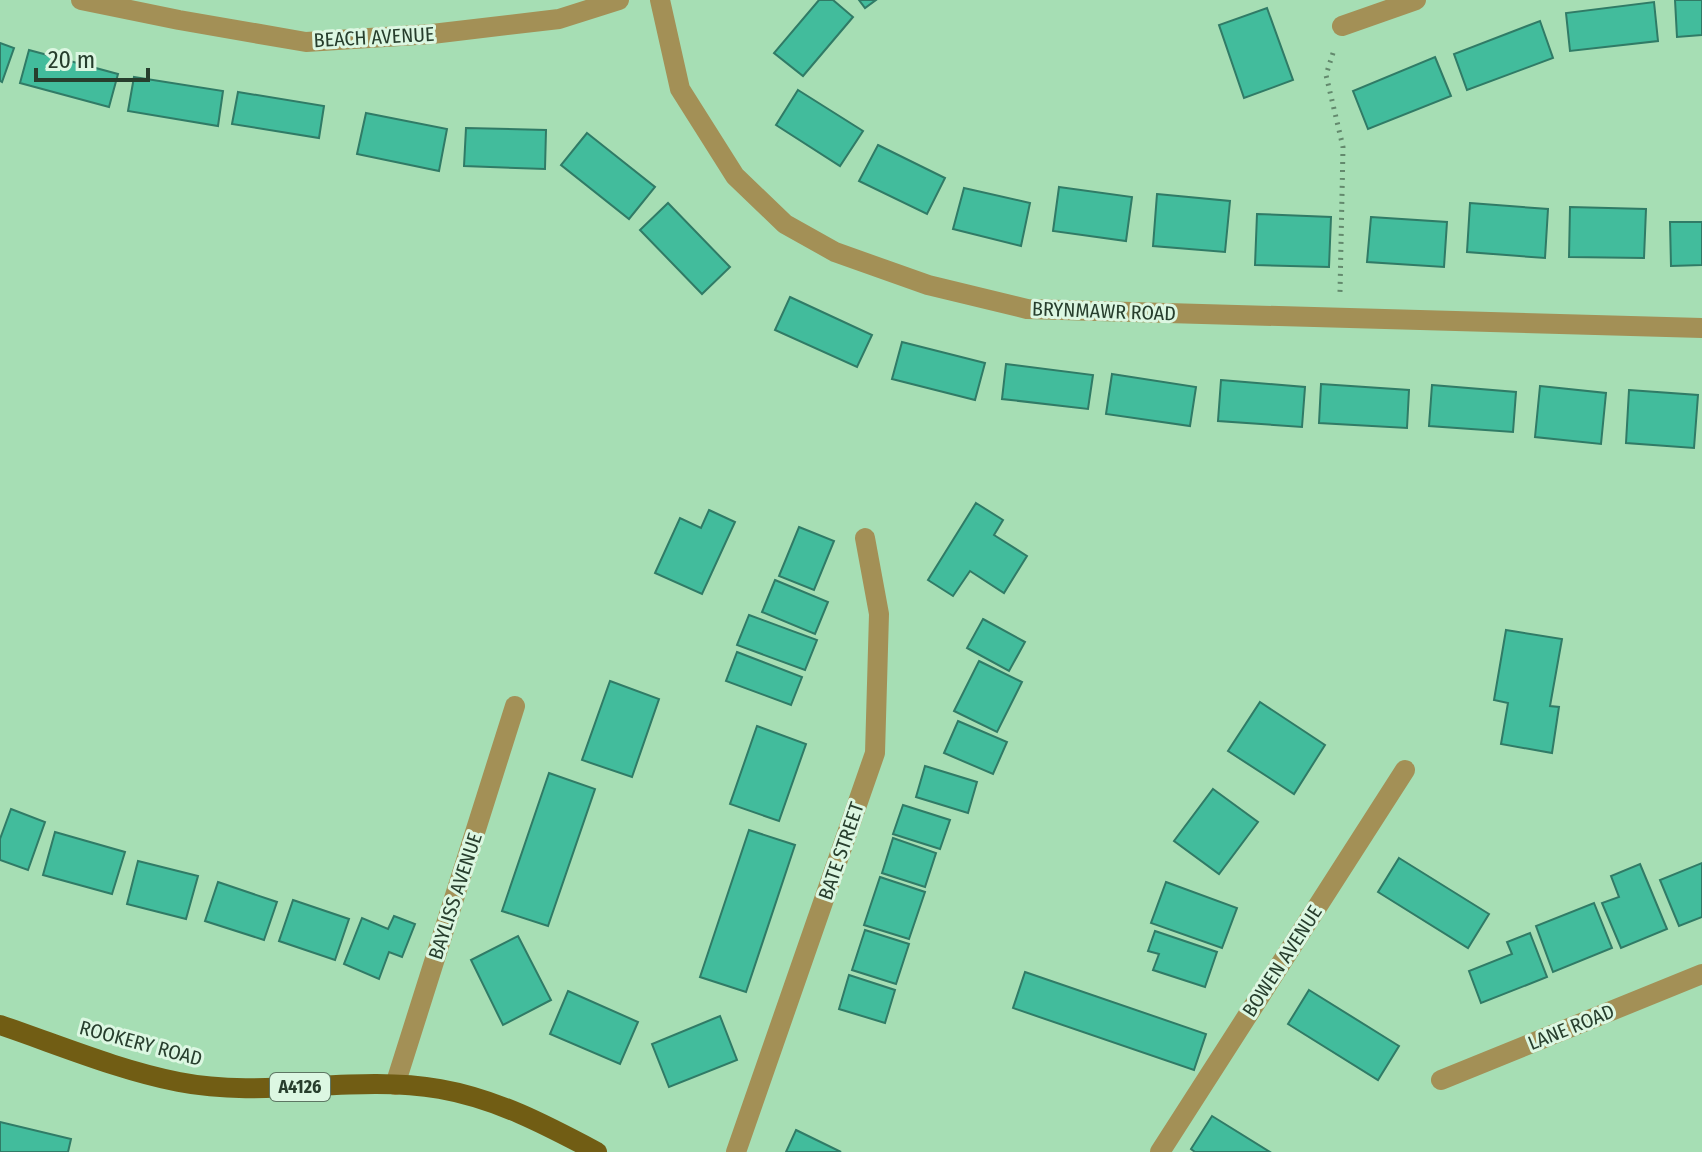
<svg xmlns="http://www.w3.org/2000/svg" width="1702" height="1152" viewBox="0 0 1702 1152" font-family="'Fira Sans Condensed',sans-serif">
<style>
.building{fill:#42bc9c;stroke:#307b66;stroke-width:2}
.lines{fill:none;stroke-linecap:round;stroke-linejoin:round}
.path{stroke:#63896d;stroke-width:5;stroke-dasharray:2 6;stroke-linecap:butt}
.minor{stroke:#a39056;stroke-width:20}
.major{stroke:#715d14;stroke-width:20}
.labels{text-anchor:middle;dominant-baseline:central;stroke-width:6;stroke-linejoin:round;paint-order:stroke}
.shield{fill:#dcf7e2;stroke:#5d7663;stroke-width:2}
.shield-label{font-size:18px;font-weight:bold;fill:#273e2d}
.street-label{font-size:20px;fill:#273e2d;stroke:#dcf7e2}
</style>
<rect width="100%" height="100%" fill="#a6deb4"/>
<g class="building">
<polygon points="819,0 833,0 853,17 803,76 774,53"/>
<polygon points="859,0 876,0 865,8"/>
<polygon points="1675,0 1702,0 1702,35 1677,37"/>
<polygon points="1654,2 1658,41 1570,51 1566,13"/>
<polygon points="1267,8 1293,80 1244,98 1219,25"/>
<polygon points="1540,21 1553,58 1467,90 1454,54"/>
<polygon points="0,43 14,48 2,82 0,81"/>
<polygon points="29,50 118,74 109,107 20,83"/>
<polygon points="1435,57 1451,96 1368,129 1353,91"/>
<polygon points="134,77 223,91 218,126 128,111"/>
<polygon points="798,90 863,131 840,166 776,125"/>
<polygon points="238,92 324,106 319,138 232,124"/>
<polygon points="366,113 447,129 439,171 357,154"/>
<polygon points="466,128 546,130 545,169 464,166"/>
<polygon points="587,133 655,187 629,219 561,165"/>
<polygon points="878,145 945,178 927,214 859,181"/>
<polygon points="1059,187 1132,197 1126,241 1053,231"/>
<polygon points="964,188 1030,203 1021,246 953,229"/>
<polygon points="1157,194 1230,201 1225,252 1153,246"/>
<polygon points="668,203 730,267 702,294 640,230"/>
<polygon points="1470,203 1548,209 1545,258 1467,252"/>
<polygon points="1570,207 1646,209 1644,258 1569,257"/>
<polygon points="1257,214 1331,217 1329,267 1255,265"/>
<polygon points="1371,217 1447,222 1444,267 1367,262"/>
<polygon points="1670,222 1702,222 1702,265 1671,266"/>
<polygon points="790,297 872,335 857,367 775,330"/>
<polygon points="902,342 985,363 975,400 892,379"/>
<polygon points="1006,364 1093,375 1088,409 1002,399"/>
<polygon points="1112,374 1196,387 1190,426 1106,414"/>
<polygon points="1221,380 1305,387 1302,427 1218,421"/>
<polygon points="1321,384 1409,390 1407,428 1319,423"/>
<polygon points="1432,385 1516,392 1513,432 1429,426"/>
<polygon points="1540,386 1606,393 1601,444 1535,437"/>
<polygon points="1629,390 1698,395 1694,448 1626,443"/>
<polygon points="976,503 1003,520 994,535 1027,556 1004,593 970,571 953,596 928,580"/>
<polygon points="709,510 735,522 702,594 655,573 680,518 701,528"/>
<polygon points="799,527 834,541 814,590 779,576"/>
<polygon points="775,580 828,602 815,634 762,612"/>
<polygon points="749,615 817,640 805,670 737,645"/>
<polygon points="983,619 1025,642 1009,671 967,648"/>
<polygon points="1506,630 1562,639 1550,706 1559,707 1552,753 1501,744 1508,703 1494,700"/>
<polygon points="737,652 802,677 791,705 726,681"/>
<polygon points="979,661 1022,682 997,732 954,711"/>
<polygon points="610,681 659,699 632,777 582,760"/>
<polygon points="1260,702 1325,745 1294,794 1228,751"/>
<polygon points="958,721 1007,742 993,774 944,753"/>
<polygon points="757,726 806,744 779,821 730,804"/>
<polygon points="925,766 977,782 968,813 916,797"/>
<polygon points="549,773 595,789 548,926 502,911"/>
<polygon points="1213,789 1258,822 1219,874 1174,841"/>
<polygon points="903,805 950,820 940,849 893,834"/>
<polygon points="11,809 45,822 28,870 0,860 0,839"/>
<polygon points="749,830 795,845 746,992 700,977"/>
<polygon points="55,832 125,852 112,894 43,875"/>
<polygon points="893,838 936,853 925,887 882,873"/>
<polygon points="1399,858 1489,914 1468,948 1378,892"/>
<polygon points="138,861 198,876 186,919 127,904"/>
<polygon points="1702,863 1702,917 1679,926 1660,880"/>
<polygon points="1640,864 1667,929 1621,948 1602,903 1619,897 1611,876"/>
<polygon points="880,877 925,892 909,939 864,925"/>
<polygon points="218,882 277,902 264,940 205,921"/>
<polygon points="1166,882 1237,908 1222,948 1151,923"/>
<polygon points="293,900 349,919 335,960 279,941"/>
<polygon points="1594,903 1612,948 1553,972 1536,926"/>
<polygon points="394,916 415,924 402,957 389,952 379,979 344,964 362,918 388,929"/>
<polygon points="865,930 909,944 896,984 852,970"/>
<polygon points="1155,931 1217,952 1205,987 1153,970 1159,954 1148,951"/>
<polygon points="1530,933 1547,977 1481,1003 1469,971 1512,954 1507,942"/>
<polygon points="518,936 551,1000 503,1025 471,960"/>
<polygon points="1025,972 1206,1034 1194,1070 1013,1008"/>
<polygon points="849,975 895,990 885,1023 839,1009"/>
<polygon points="1309,990 1399,1046 1378,1080 1288,1024"/>
<polygon points="568,991 638,1022 620,1064 550,1034"/>
<polygon points="720,1016 737,1060 669,1087 652,1044"/>
<polygon points="1212,1116 1270,1152 1195,1152 1191,1149"/>
<polygon points="0,1122 71,1139 68,1152 0,1152"/>
<polygon points="796,1130 841,1152 786,1152"/>
</g>
<g class="lines">
<polyline class="path" points="1333,53 1326,75 1343,147 1340,292"/>
<g class="minor">
<polyline points="81,0 179,20 306,42 432,34 559,19 619,0"/>
<polyline points="660,0 680,89 735,176 785,224 835,252 928,285 1027,309 1702,328"/>
<polyline points="1342,26 1416,0"/>
<polyline points="1441,1080 1702,974"/>
<polyline points="395,1085 515,706"/>
<polyline points="736,1152 875,753 879,614 865,538"/>
<polyline points="1160,1152 1405,770"/>
</g>
<path class="major" d="M0,1025C59,1045 118,1070 179,1082C265,1099 354,1074 440,1089C497,1099 546,1125 597,1152"/>
</g>
<g class="labels">
<rect class="shield" x="270" y="1073" width="60" height="28" rx="6"/>
<g class="shield-label">
<text x="300" y="1087">A4126</text>
</g>
<g class="street-label">
<text transform="translate(374 37) rotate(-3)">BEACH AVENUE</text>
<text transform="translate(1104 311) rotate(2)">BRYNMAWR ROAD</text>
<text transform="translate(841 851) rotate(-71)">BATE STREET</text>
<text transform="translate(455 896) rotate(-72)">BAYLISS AVENUE</text>
<text transform="translate(1282 961) rotate(-57)">BOWEN AVENUE</text>
<text transform="translate(1571 1027) rotate(-22)">LANE ROAD</text>
<text transform="translate(141 1043) rotate(15)">ROOKERY ROAD</text>
</g>
</g>
<path d="M36 68v12h112v-12" fill="none" stroke="#273e2d" stroke-width="4"/>
<text x="48" y="68" font-size="24" fill="#273e2d" stroke="#dcf7e2" stroke-width="6" paint-order="stroke">20 m</text>
</svg>
